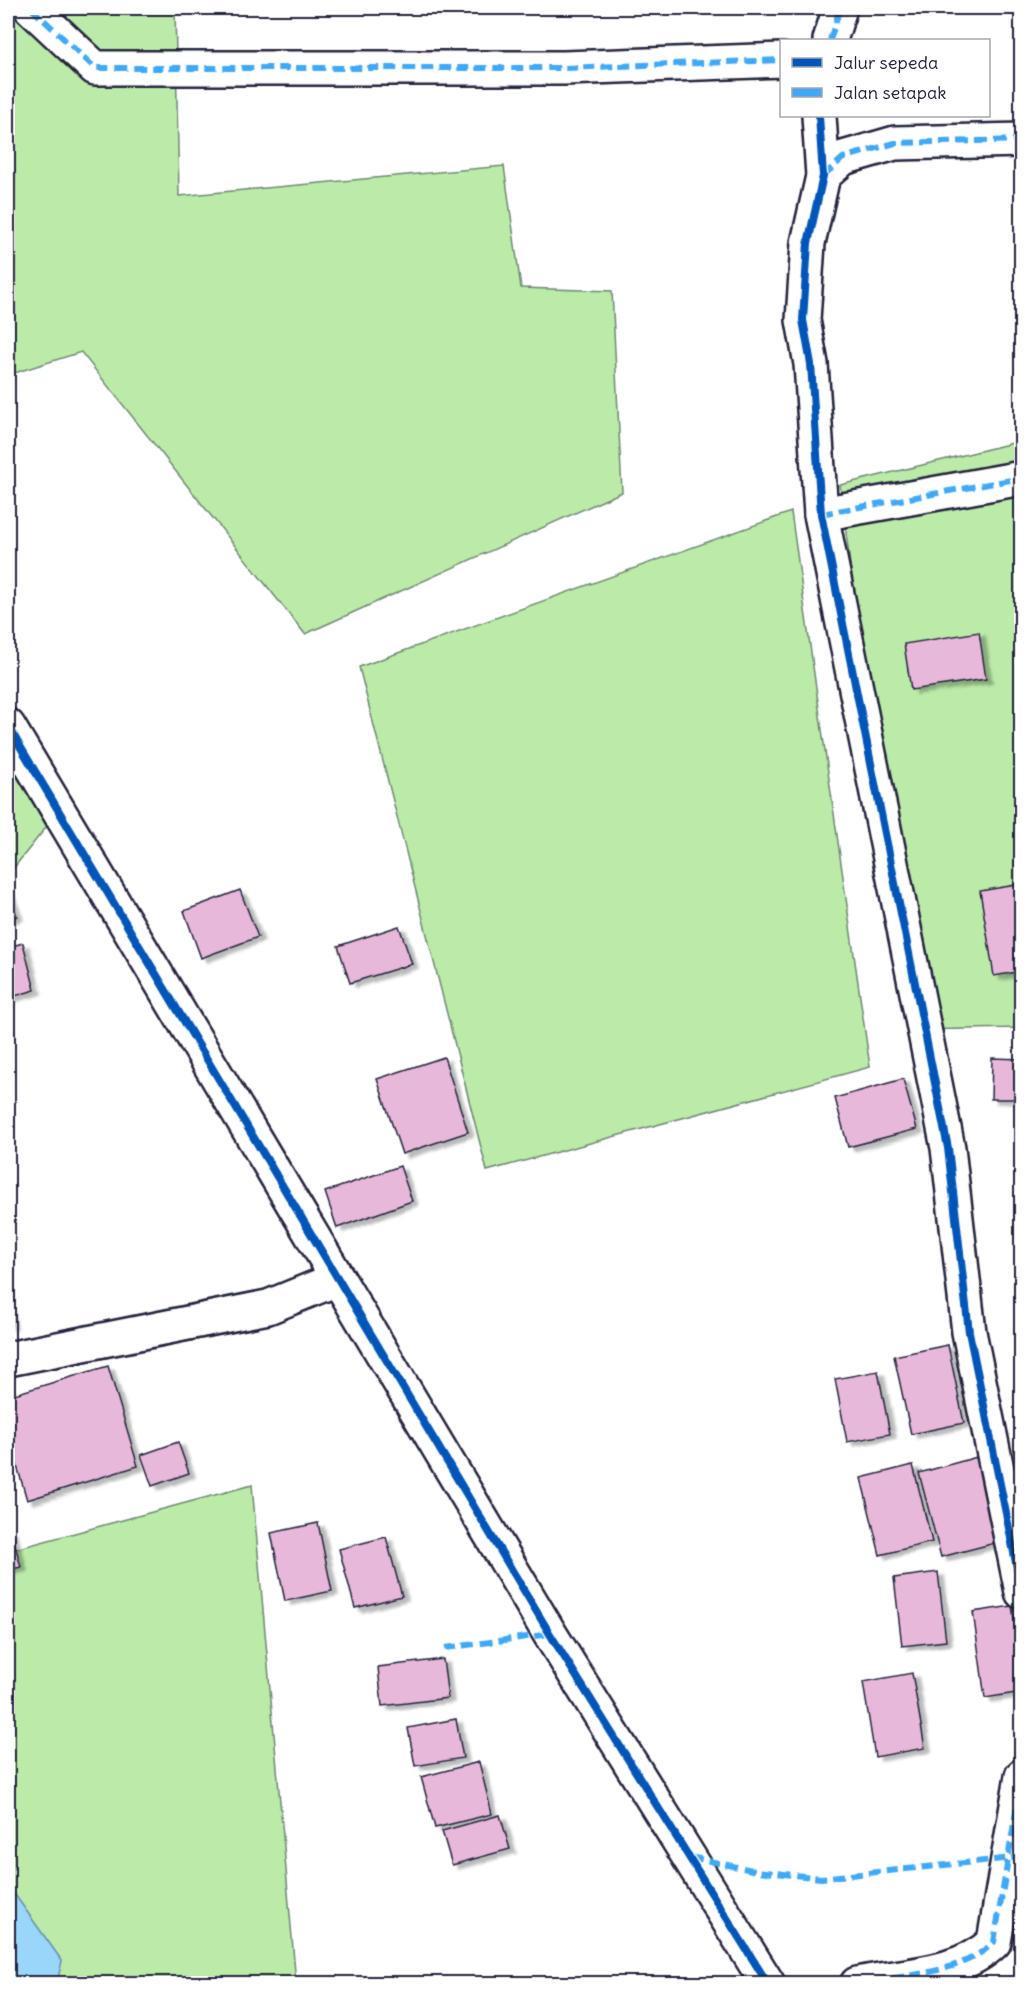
<svg xmlns="http://www.w3.org/2000/svg" width="1029" height="1991" viewBox="0 0 1029 1991" font-family="Delius,sans-serif">
<style>
.green{fill:#bbeaa9;stroke:#6e8672;stroke-width:1.5}
.water{fill:#99d6fa;stroke:#698eae;stroke-width:1.5}
.building{fill:#e7b8da;stroke:#22223b;stroke-width:1.5;filter:url(#shadow)}
.lines{fill:none;stroke-linecap:round;stroke-linejoin:round}
.minor-casing{stroke:#22223b;stroke-width:38}
.minor{stroke:#fff;stroke-width:33}
.quiet{stroke:#3fa9f5;stroke-width:6;stroke-dasharray:12 6;stroke-linecap:butt}
.cycleway-casing{stroke:#fff;stroke-width:11}
.cycleway{stroke:#0057b8;stroke-width:8}
</style>
<defs>
<filter id="shadow"><feDropShadow dx="6" dy="4" stdDeviation="1.5" flood-color="#0004"/></filter>
</defs>
<rect width="100%" height="100%" fill="#fff"/>
<filter id="ink" filterUnits="userSpaceOnUse"><feTurbulence type="fractalNoise" baseFrequency=".0167" numOctaves="2"/><feDisplacementMap in="SourceGraphic" scale="12" xChannelSelector="R" yChannelSelector="G"/><feConvolveMatrix kernelMatrix="1 2 1 2 8 2 1 2 1" color-interpolation-filters="sRGB"/></filter>
<g filter="url(#ink)">
<g class="green">
<polygon points="8,8 175,8 179,196 504,166 521,288 612,291 622,492 305,634 81,352 8,375"/>
<polygon points="1021,441 1021,1028 909,1030 840,485"/>
<polygon points="791,512 870,1067 487,1171 359,667"/>
<polygon points="8,738 63,806 8,875"/>
<polygon points="252,1485 296,1983 8,1984 8,1551"/>
</g>
<polygon class="water" points="8,1885 62,1961 57,1983 8,1983"/>
<g class="building">
<polygon points="979,632 986,679 911,690 904,644"/>
<polygon points="1022,884 1022,971 994,976 980,891"/>
<polygon points="240,890 258,937 201,958 184,911"/>
<polygon points="8,892 17,916 8,919"/>
<polygon points="399,926 412,964 350,983 338,946"/>
<polygon points="23,943 35,990 8,998 8,947"/>
<polygon points="444,1057 468,1132 402,1154 377,1079"/>
<polygon points="992,1058 1022,1059 1022,1099 991,1099"/>
<polygon points="903,1079 917,1129 848,1147 835,1098"/>
<polygon points="400,1166 412,1201 337,1228 325,1192"/>
<polygon points="8,1307 11,1325 8,1326"/>
<polygon points="948,1345 964,1423 911,1434 894,1356"/>
<polygon points="108,1366 138,1466 27,1500 8,1435 8,1396"/>
<polygon points="878,1371 890,1434 847,1442 835,1379"/>
<polygon points="178,1442 189,1473 152,1486 141,1455"/>
<polygon points="977,1457 999,1542 941,1557 919,1473"/>
<polygon points="913,1465 932,1542 880,1555 861,1478"/>
<polygon points="318,1523 332,1591 285,1601 271,1533"/>
<polygon points="8,1530 11,1530 21,1567 8,1570"/>
<polygon points="386,1537 402,1596 355,1608 339,1549"/>
<polygon points="938,1572 946,1641 902,1646 894,1578"/>
<polygon points="1012,1606 1022,1671 1022,1692 985,1698 973,1612"/>
<polygon points="443,1659 448,1698 382,1706 378,1667"/>
<polygon points="912,1673 925,1748 875,1757 863,1682"/>
<polygon points="456,1719 463,1758 415,1766 408,1728"/>
<polygon points="479,1762 492,1814 435,1828 421,1777"/>
<polygon points="500,1815 510,1849 452,1865 442,1831"/>
</g>
<g class="lines">
<defs>
<g id="minor">
<polyline points="31,8 95,68 564,68 782,60"/>
<polyline points="830,40 840,8"/>
<polyline points="819,116 823,176 808,243 803,320 811,364 821,514 948,1148 969,1332 1022,1592"/>
<polyline points="823,176 843,158 895,143 1022,140"/>
<polyline points="821,514 1022,478"/>
<polyline points="8,726 550,1634 768,1984"/>
<polyline points="8,1359 268,1307 337,1279"/>
<path d="M857,1984C901,1975 961,1975 994,1942L1022,1776"/>
</g>
</defs>
<use href="#minor" class="minor-casing"/>
<use href="#minor" class="minor"/>
<g class="quiet">
<polyline points="31,8 95,68 564,68 782,60"/>
<polyline points="830,40 840,8"/>
<polyline points="823,176 843,158 895,143 1022,140"/>
<polyline points="821,514 1022,478"/>
<polyline points="445,1648 550,1634"/>
<polyline points="690,1857 757,1871 821,1878 1022,1857"/>
<path d="M857,1984C901,1975 961,1975 994,1942L1022,1776"/>
</g>
<defs>
<g id="cycleway">
<polyline points="819,116 823,176 808,243 803,320 811,364 821,514 948,1148 969,1332 1022,1592"/>
<polyline points="8,726 550,1634 768,1984"/>
</g>
</defs>
<use href="#cycleway" class="cycleway-casing"/>
<use href="#cycleway" class="cycleway"/>
</g>
</g>
<rect width="1029" height="1991" fill="none" stroke="#fff" stroke-width="30"/>
<rect x="15" y="15" width="999" height="1961" fill="none" stroke="#22223b" stroke-width="2" filter="url(#ink)"/>
<rect x="780" y="39" width="210" height="78" fill="#ffffff" stroke="#a7a7b1" stroke-width="1.5"/>
<rect x="792" y="58" width="30" height="9" fill="#0057b8" stroke="#a7a7b1" stroke-width="1.5"/>
<text x="834" y="69" font-size="18" fill="#22223b">Jalur sepeda</text>
<rect x="792" y="88" width="30" height="9" fill="#3fa9f5" stroke="#a7a7b1" stroke-width="1.5"/>
<text x="834" y="99" font-size="18" fill="#22223b">Jalan setapak</text>
</svg>
